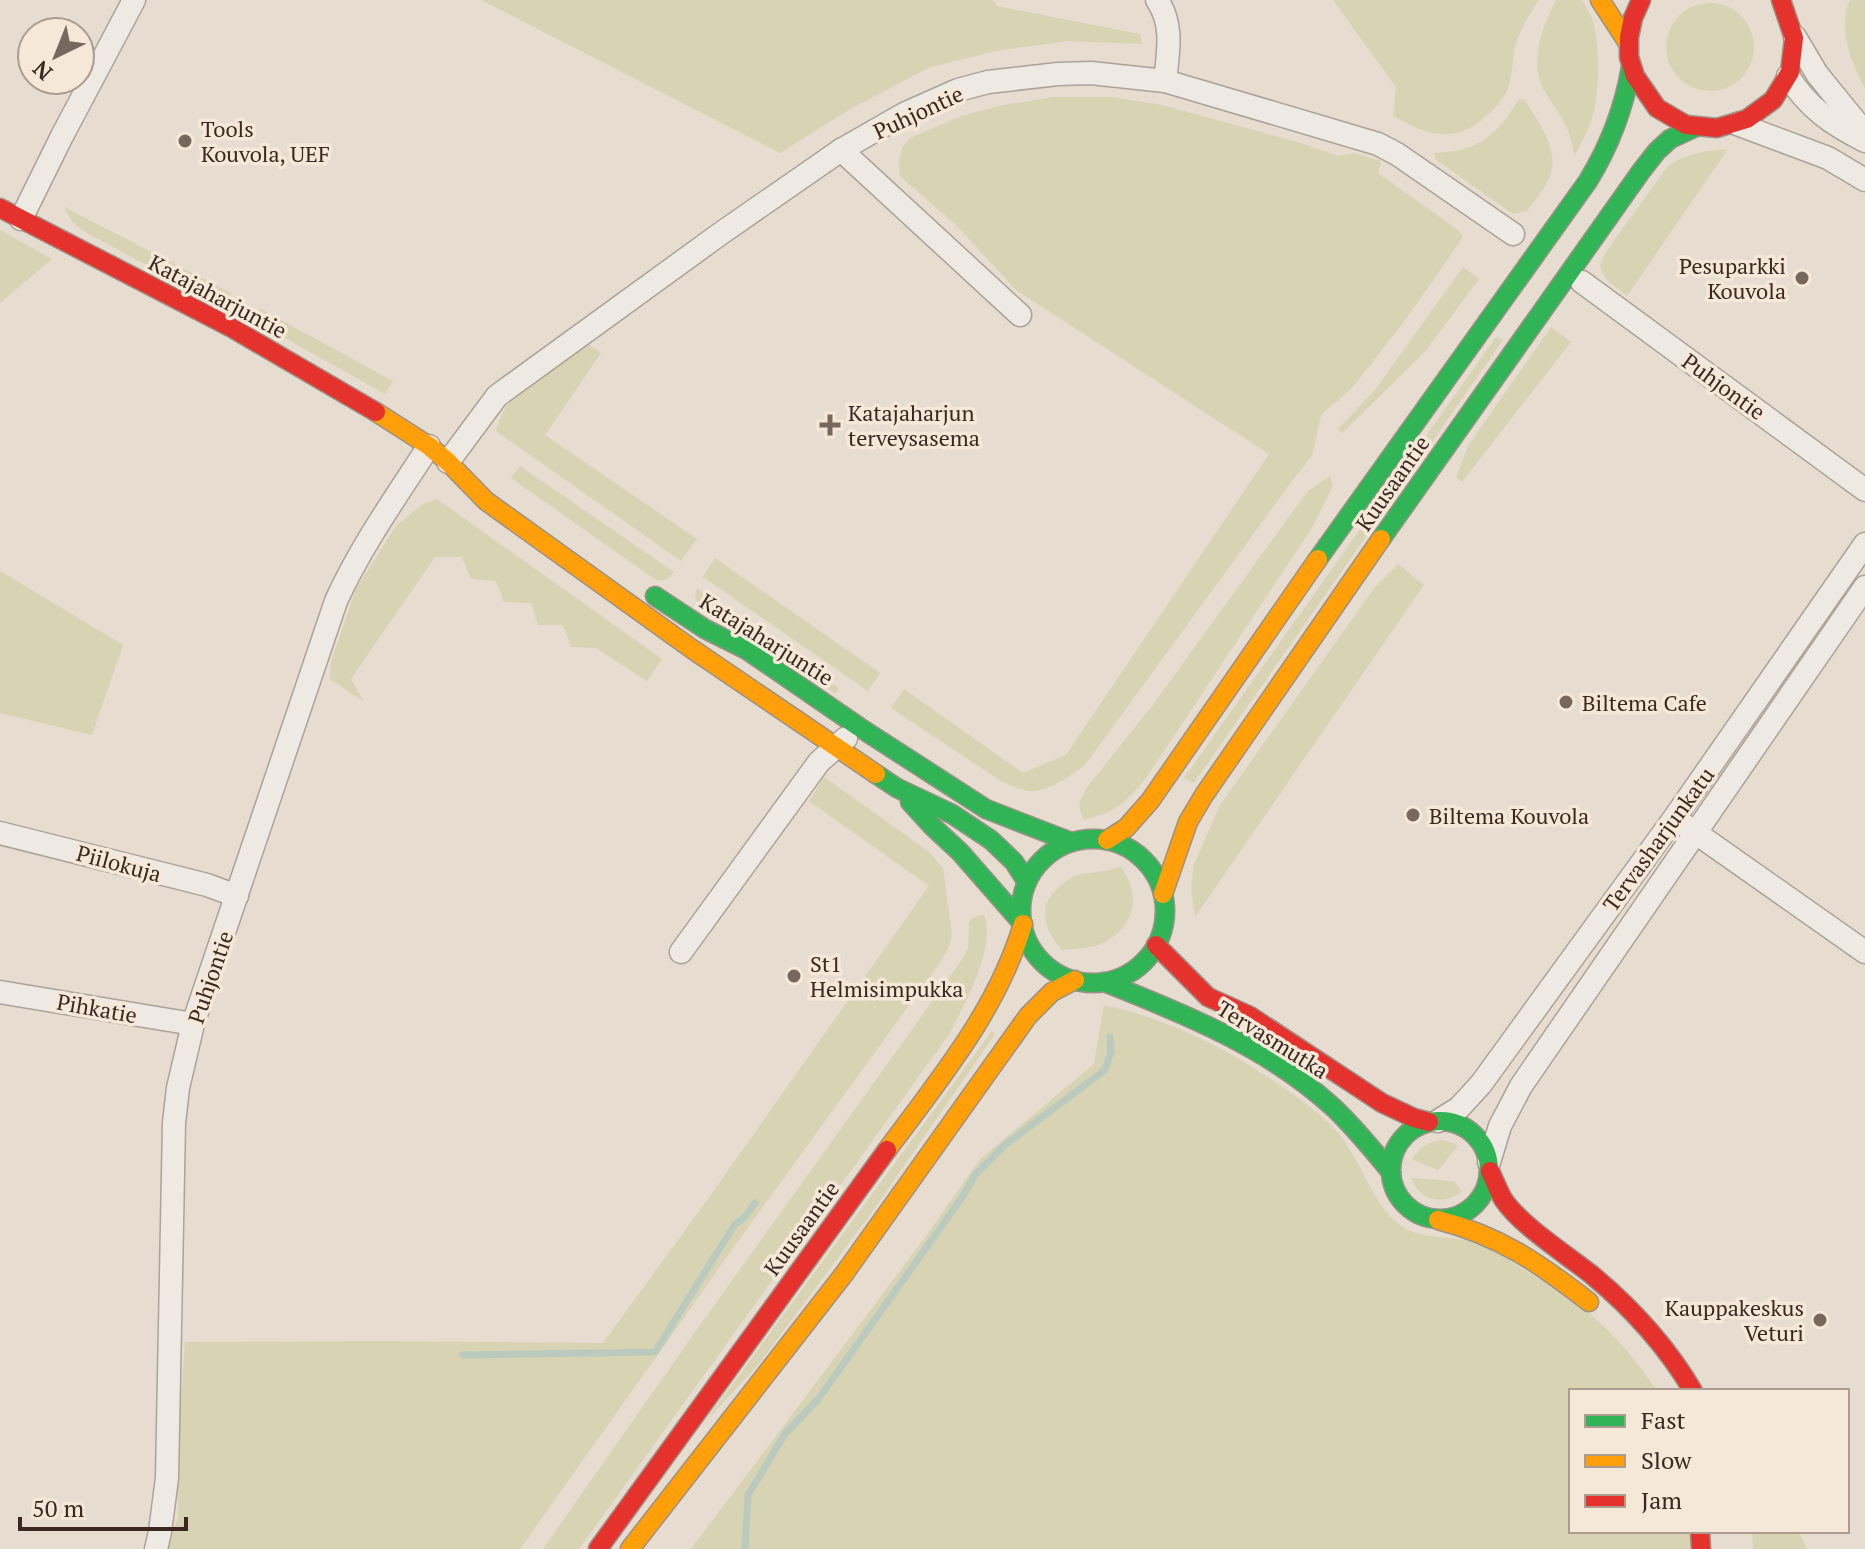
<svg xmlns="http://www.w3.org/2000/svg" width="1865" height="1549" viewBox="0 0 1865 1549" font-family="'PT Serif',serif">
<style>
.green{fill:#d8d3b3}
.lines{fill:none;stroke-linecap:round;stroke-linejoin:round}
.stream{stroke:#bbcabe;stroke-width:7}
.street-casing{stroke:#aba299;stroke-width:25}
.fast-casing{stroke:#9b9188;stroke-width:21}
.slow-casing{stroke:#9b9188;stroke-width:21}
.jam-casing{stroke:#9b9188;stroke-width:21}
.street{stroke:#eee9e2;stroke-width:22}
.fast{stroke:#30b455;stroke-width:18}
.slow{stroke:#ff9f0a;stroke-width:18}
.jam{stroke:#e5322d;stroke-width:18}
.poi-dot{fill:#77685e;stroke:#f5e8d8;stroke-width:3}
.labels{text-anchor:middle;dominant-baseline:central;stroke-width:7;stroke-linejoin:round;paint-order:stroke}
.street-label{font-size:22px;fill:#3b2921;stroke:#f5e8d8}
.poi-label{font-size:22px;fill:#3b2921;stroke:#f5e8d8;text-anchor:start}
</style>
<rect width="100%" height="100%" fill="#e6dcd0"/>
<g class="green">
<polygon points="481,0 992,0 997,6 1140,34 1142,44 1068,41 995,51 928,68 847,111 780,153"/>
<path d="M1333,0H1539C1529,14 1521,28 1516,44C1512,58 1513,74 1508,88C1504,99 1494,109 1485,117C1453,145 1427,135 1393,116L1396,87Z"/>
<path d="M1556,0H1582C1586,7 1591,14 1593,22C1601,51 1600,99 1589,127C1585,137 1579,146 1575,155C1572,145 1570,134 1565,124C1559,111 1548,100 1542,86C1530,58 1543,26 1556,0Z"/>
<path d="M1850,0H1865V89C1852,63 1837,29 1850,0Z"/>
<circle cx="1710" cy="47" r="44"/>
<path d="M1053,97H1111L1162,105L1301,143L1338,156L1353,153L1381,161L1378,173L1458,230L1462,235V239L1403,323L1353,387L1321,415L1312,456L1295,477L1085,765C1070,776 1051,790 1032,791C1021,791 1010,785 1001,781L891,708L904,689L1023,773L1066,755L1269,454L1016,290L957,226L900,176L899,161L903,146L912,137L961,116L999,106Z"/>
<path d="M1519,99L1525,100C1540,125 1564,155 1546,184C1541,194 1533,202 1527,211L1513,214L1435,159L1434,153C1477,152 1498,135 1519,99Z"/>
<path d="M1728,149L1627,296L1606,279L1600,267L1605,253L1668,166C1687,153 1705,151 1728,149Z"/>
<polygon points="64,207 231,293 225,298 208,298 83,231 73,223"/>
<polygon points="0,230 52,259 0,303"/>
<polygon points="1463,267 1479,279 1424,353 1342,433 1338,429 1375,390"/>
<polygon points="259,308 393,381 385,394 264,326 259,316"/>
<polygon points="1551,327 1571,342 1462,482 1456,477 1468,446"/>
<polygon points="1496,337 1503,340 1194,783 1184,778"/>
<polygon points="588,344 601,353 545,435 697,539 681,561 496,431 499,421 506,406"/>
<path d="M520,466L674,572C669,579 665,581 656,580L511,478Z"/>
<path d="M1330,476L1333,486L1312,528L1146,778C1127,802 1114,813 1084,820C1076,804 1080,800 1088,786L1155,702L1307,492Z"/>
<polygon points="437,499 662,659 647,681 596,648 571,647 563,625 538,625 531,603 504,602 496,581 471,579 462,557 435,557 351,679 364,702 330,679 331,662 356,589 396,526 423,504"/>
<polygon points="715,558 880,673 868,691 703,577"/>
<polygon points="1398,564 1424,585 1195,917 1191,888 1194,864 1220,805 1375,587"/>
<polygon points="0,571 123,645 92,735 0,713"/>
<polygon points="697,588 751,625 745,635 702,609 695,598"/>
<polygon points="766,636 839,688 836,694 760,645"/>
<polygon points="824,777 928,851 943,868 952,935 948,949 939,964 746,1230 520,1549 168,1549 178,1517 177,1460 185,1342 381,1341 603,1343 705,1203 929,886 809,801"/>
<path d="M1120,866C1141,893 1136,925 1105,942C1092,949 1076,948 1062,950C1046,932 1036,908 1057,889C1063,884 1069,878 1078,875C1093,871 1104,874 1120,866Z"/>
<path d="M980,915H984C996,948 965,1003 950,1033L579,1549H543L693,1335L961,961L968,948L969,922L971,919Z"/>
<path d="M1104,1005C1169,1019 1230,1050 1284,1088C1304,1102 1324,1116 1340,1135C1360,1160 1375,1208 1400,1225C1418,1238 1438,1236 1458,1239C1466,1240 1474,1243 1482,1246C1498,1252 1514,1263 1529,1273C1543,1281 1557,1289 1570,1298C1605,1323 1634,1356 1657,1391H1571V1531H1690V1549H691L926,1236L980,1159L1094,1064Z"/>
<polygon points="992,1031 995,1034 875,1208 758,1365 704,1423"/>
<path d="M1443,1140L1453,1143L1458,1146L1438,1170L1412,1159C1420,1147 1429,1141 1443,1140Z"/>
<path d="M1411,1178L1454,1181L1462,1192C1442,1206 1420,1201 1411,1178Z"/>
<polygon points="1752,1531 1798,1531 1807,1549 1753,1549"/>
</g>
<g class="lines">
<g class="stream">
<polyline points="463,1355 655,1352 735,1224 743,1219 755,1203"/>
<polyline points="745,1549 748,1495 785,1434 819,1398 963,1196 975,1175 1005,1145 1105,1070 1111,1052 1110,1037"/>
</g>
<defs>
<g id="street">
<path d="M1157,0C1174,24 1168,53 1165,81"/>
<polyline points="1795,37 1817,74 1865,133"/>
<path d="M1788,76C1808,108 1832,124 1865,141"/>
<polyline points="1737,124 1828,158 1865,180"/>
<polyline points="841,150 1020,315"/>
<polyline points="21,219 62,136 134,0"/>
<polyline points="1582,282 1865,490"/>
<polyline points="448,462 497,396 720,234 841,150 904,114 958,90 988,82 1058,74 1091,73 1165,81 1378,144 1397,154 1513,234"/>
<polyline points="1686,826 1865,952"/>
<polyline points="0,833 207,885 237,896"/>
<polyline points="681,952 819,762 846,738"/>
<polyline points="0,992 193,1024"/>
<polyline points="1438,1121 1459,1108 1481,1084 1675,817 1865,544"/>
<polyline points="1489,1162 1500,1126 1521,1086 1865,587"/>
<path d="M156,1549L160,1532L167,1478L174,1123L178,1088L193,1024L336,601C361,546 396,497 429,446"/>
</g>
<g id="fast">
<polyline points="1381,539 1642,170 1657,151 1670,139 1696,127"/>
<path d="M1318,559L1588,181C1610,145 1624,109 1631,67"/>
<polyline points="655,596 705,629 747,650 859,727 986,809 1071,842"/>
<polyline points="876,774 897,788 952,814 991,840 1014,862 1027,882"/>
<polyline points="910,802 932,826 960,852 1023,924"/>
<circle cx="1093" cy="911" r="72"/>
<path d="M1104,982C1185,1014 1269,1048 1334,1108C1355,1128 1373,1150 1391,1172"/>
<circle cx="1440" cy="1170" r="49"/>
</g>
<g id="slow">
<polyline points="1600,0 1628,43"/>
<polyline points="376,412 429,446 448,462 486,501 692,649 876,774"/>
<polyline points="1107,840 1126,828 1150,801 1318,559"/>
<polyline points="1163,894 1188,822 1204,795 1381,539"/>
<path d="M887,1150C939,1080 998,1009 1023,924"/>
<path d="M1438,1220C1500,1236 1539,1263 1589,1302"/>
<polyline points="630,1549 844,1274 1028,1016 1052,992 1075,980"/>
</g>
<g id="jam">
<polyline points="1641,0 1633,18 1629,37 1629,57 1635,76 1657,108 1686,125 1717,128 1747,119 1773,100 1790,72 1794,38 1781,0"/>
<polyline points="0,208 232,328 376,412"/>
<polyline points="1156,945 1208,997 1250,1016 1382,1103 1414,1118 1429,1122"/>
<path d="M1490,1171C1494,1180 1498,1190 1503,1199C1520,1225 1567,1255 1592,1275C1633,1309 1666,1345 1693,1391"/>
<polyline points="1700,1531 1701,1549"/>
<polyline points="598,1549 887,1150"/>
</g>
</defs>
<use href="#street" class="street-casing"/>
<use href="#fast" class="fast-casing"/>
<use href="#slow" class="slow-casing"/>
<use href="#jam" class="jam-casing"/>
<use href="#street" class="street"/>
<use href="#fast" class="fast"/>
<use href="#slow" class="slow"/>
<use href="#jam" class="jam"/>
</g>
<g class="poi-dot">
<circle cx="185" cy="141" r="8"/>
<circle cx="1802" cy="278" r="8"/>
<path d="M826 413h8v8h8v8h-8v8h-8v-8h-8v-8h8z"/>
<circle cx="1566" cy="702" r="8"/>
<circle cx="1413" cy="815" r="8"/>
<circle cx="794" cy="976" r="8"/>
<circle cx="1820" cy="1320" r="8"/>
</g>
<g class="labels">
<g class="street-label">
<text transform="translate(918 112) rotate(-25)">Puhjontie</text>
<text transform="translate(218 296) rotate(28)">Katajaharjuntie</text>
<text transform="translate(1724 386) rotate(36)">Puhjontie</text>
<text transform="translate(1392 483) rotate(-55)">Kuusaantie</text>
<text transform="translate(767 639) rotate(32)">Katajaharjuntie</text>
<text transform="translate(1658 839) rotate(-54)">Tervasharjunkatu</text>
<text transform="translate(119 863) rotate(15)">Piilokuja</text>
<text transform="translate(210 977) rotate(-71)">Puhjontie</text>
<text transform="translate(97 1008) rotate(10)">Pihkatie</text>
<text transform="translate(1273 1039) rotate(32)">Tervasmutka</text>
<text transform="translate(801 1228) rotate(-54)">Kuusaantie</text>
</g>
<g class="poi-label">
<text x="201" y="128">Tools<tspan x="201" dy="25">Kouvola, UEF</tspan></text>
<text x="1786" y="265" text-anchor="end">Pesuparkki<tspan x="1786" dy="25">Kouvola</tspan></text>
<text x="848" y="412">Katajaharjun<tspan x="848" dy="25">terveysasema</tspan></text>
<text x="1582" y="702">Biltema Cafe</text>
<text x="1429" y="815">Biltema Kouvola</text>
<text x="810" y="963">St1<tspan x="810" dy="25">Helmisimpukka</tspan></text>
<text x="1804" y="1307" text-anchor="end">Kauppakeskus<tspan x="1804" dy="25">Veturi</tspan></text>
</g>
</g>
<rect x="1569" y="1389" width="280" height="144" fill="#f5e8d8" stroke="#ab9c8f" stroke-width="2"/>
<rect x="1585" y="1415" width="40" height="12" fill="#30b455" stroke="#ab9c8f" stroke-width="2"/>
<text x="1641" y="1429" font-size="24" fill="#3b2921">Fast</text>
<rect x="1585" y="1455" width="40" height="12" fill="#ff9f0a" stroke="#ab9c8f" stroke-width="2"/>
<text x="1641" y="1469" font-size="24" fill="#3b2921">Slow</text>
<rect x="1585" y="1495" width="40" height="12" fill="#e5322d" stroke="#ab9c8f" stroke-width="2"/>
<text x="1641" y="1509" font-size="24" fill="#3b2921">Jam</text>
<g transform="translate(56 56) rotate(223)"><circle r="38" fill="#f5e8d8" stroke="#ab9c8f" stroke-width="2"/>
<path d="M0-6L14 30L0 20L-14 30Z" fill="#77685e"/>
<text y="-12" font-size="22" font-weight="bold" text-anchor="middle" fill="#3b2921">N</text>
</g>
<path d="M20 1517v12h166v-12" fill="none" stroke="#3b2921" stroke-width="4"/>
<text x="32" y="1517" font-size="24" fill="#3b2921" stroke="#f5e8d8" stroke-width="6" paint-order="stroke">50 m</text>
</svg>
